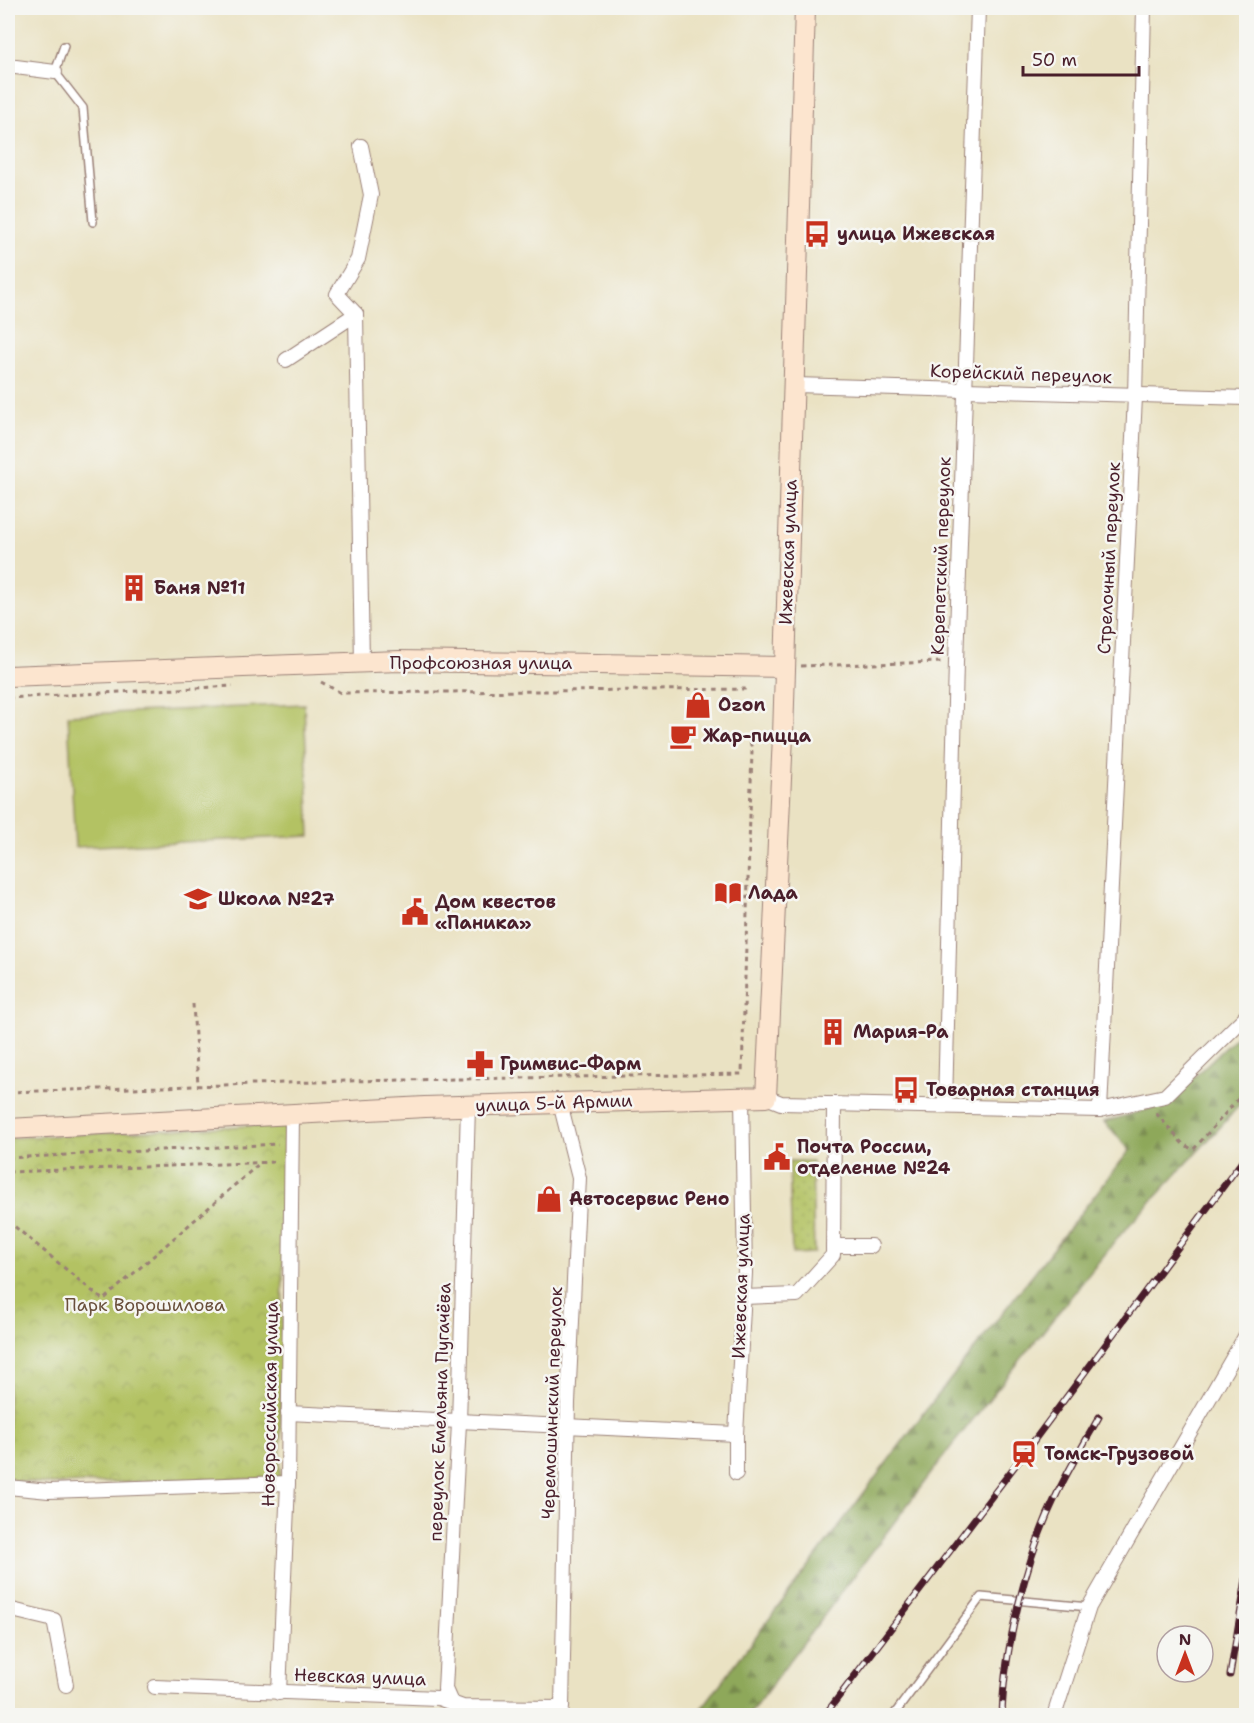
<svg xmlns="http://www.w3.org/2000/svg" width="1254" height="1723" viewBox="0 0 1254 1723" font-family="'Shantell Sans',sans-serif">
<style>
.grass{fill:url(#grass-dots);stroke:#7e7048;stroke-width:1.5}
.forest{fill:url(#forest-firs);stroke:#6c6442;stroke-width:1.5}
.park{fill:url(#park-crowns);stroke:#7e7048;stroke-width:1.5}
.garden{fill:#b3c264;stroke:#7e7048;stroke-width:1.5}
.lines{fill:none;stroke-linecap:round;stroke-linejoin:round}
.service-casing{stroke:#9a8077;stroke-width:10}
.minor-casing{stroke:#9a8077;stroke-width:16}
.secondary-casing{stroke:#9a8077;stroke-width:22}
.path{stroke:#9a8077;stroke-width:3;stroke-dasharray:4.5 4.5;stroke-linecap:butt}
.service{stroke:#fff;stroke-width:7}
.minor{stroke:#fff;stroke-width:14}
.secondary{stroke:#fce5cf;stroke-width:20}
.rail-casing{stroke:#4a1f2b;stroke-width:7}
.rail{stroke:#f6f6f2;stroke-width:4.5;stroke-dasharray:14;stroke-linecap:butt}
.labels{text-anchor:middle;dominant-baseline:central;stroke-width:5;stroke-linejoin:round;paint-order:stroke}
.poi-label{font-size:18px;font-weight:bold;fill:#4a1f2b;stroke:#f6f6f2;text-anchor:start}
.street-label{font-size:18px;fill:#4a1f2b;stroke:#f6f6f2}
.park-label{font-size:18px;fill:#6a503c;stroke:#f6f6f2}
</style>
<defs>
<pattern id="grass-dots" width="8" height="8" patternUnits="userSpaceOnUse" patternTransform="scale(1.5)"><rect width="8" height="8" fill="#b3c264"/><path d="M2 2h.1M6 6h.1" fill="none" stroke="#9ba657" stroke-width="1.8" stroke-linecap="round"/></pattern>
<pattern id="forest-firs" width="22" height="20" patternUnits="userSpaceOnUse" patternTransform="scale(1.5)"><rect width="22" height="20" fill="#8ea85a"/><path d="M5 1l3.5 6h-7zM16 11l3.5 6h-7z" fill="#76884b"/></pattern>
<pattern id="park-crowns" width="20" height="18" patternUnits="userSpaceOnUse" patternTransform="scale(1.5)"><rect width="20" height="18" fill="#b3c264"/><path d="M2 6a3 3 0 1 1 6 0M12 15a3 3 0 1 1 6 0" fill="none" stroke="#9ba657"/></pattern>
</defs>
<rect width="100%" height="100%" fill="#f6f6f2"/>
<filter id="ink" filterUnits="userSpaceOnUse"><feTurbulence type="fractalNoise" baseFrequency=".0167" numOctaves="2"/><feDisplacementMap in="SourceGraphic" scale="12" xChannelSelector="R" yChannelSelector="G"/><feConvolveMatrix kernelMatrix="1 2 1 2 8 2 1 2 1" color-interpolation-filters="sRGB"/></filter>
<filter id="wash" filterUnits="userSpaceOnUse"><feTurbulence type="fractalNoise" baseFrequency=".008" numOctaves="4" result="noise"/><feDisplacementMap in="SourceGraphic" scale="24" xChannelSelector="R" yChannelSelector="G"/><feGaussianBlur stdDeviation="1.35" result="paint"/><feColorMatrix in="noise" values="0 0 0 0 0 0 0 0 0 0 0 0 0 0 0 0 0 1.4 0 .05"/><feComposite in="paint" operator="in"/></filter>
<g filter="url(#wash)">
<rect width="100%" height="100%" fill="#eae2c3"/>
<polygon class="grass" points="789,1161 812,1161 814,1253 792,1254"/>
<polygon class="forest" points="1246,1027 1246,1096 1226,1121 1121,1234 951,1447 749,1715 696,1716 924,1413 1130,1150 1104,1122 1166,1104"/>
<polygon class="park" points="285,1124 280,1478 51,1484 8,1480 8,1138"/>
<polygon class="garden" points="304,704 310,836 75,847 68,715"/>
</g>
<g filter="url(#ink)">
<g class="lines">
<defs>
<g id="service">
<polyline points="64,46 55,72 83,108 93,222"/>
<polyline points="893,1716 981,1597 1089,1607"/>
</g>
<g id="minor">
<polyline points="8,66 55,72"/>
<polyline points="356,314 337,294 358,259 371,195 361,146"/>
<polyline points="286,360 356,314 362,663"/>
<polyline points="795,385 1246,398"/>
<polyline points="766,1097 781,1103 1100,1110 1165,1096 1246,1016"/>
<polyline points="945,1105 956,662 978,8"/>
<polyline points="1100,1110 1135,397 1144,8"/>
<polyline points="833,1246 871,1246"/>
<polyline points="743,1297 797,1295 833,1255 834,1104"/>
<polyline points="288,1413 736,1434"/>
<polyline points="736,1473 736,1434 745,1273 742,1098"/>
<polyline points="8,1487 49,1491 288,1483"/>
<polyline points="8,1609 54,1620 66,1685"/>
<polyline points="155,1687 438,1698 463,1707 562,1708 568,1403 579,1178 560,1103"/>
<polyline points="279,1693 288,1483 292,1115"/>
<polyline points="457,1716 445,1689 459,1423 468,1106"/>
<polyline points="1054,1716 1089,1607 1246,1335"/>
</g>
<g id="secondary">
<polyline points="8,676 399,661 784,667"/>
<polyline points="8,1129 425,1107 766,1097 783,736 805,8"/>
</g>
</defs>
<use href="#service" class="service-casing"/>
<use href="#minor" class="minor-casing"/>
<use href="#secondary" class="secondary-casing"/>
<g class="path">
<polyline points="801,666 942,662"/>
<polyline points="321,682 341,693 750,689"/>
<polyline points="8,698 233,686"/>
<polyline points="193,1004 198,1085"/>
<polyline points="8,1092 347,1081 742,1074 752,751 749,735"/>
<polyline points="1156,1113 1182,1143 1193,1150 1246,1090"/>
<polyline points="8,1158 278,1144"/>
<polyline points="8,1172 276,1162"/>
<polyline points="8,1221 103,1300 260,1163"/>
</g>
<use href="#service" class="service"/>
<use href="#minor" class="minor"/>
<use href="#secondary" class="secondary"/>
<defs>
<g id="rail">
<polyline points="1230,1675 1246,1579"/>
<polyline points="824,1716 1024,1454 1246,1156"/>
<path d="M1002,1716C1004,1649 1026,1558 1055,1498C1068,1470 1084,1444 1099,1417"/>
</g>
</defs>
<use href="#rail" class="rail-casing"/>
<use href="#rail" class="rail"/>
</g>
</g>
<defs>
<symbol id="bus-bare" viewBox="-9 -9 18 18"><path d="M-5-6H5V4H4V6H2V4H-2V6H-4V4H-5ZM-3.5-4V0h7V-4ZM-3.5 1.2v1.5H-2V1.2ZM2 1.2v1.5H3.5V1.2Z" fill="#c8321e" stroke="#f6f6f2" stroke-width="2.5" paint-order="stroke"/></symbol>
<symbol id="building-bare" viewBox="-9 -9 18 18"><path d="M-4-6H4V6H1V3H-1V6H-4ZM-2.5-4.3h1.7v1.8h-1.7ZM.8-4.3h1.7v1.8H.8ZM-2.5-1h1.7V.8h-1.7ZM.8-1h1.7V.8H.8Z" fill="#c8321e" stroke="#f6f6f2" stroke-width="2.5" paint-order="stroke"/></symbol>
<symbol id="shop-bare" viewBox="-9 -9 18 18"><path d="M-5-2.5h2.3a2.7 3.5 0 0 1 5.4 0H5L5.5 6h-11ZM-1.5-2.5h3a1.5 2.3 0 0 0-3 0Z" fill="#c8321e" stroke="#f6f6f2" stroke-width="2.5" paint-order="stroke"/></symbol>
<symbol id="cafe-bare" viewBox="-9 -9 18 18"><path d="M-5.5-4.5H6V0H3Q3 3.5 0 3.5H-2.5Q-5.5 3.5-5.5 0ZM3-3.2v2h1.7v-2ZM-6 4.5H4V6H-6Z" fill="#c8321e" stroke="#f6f6f2" stroke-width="2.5" paint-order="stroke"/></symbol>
<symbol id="library-bare" viewBox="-9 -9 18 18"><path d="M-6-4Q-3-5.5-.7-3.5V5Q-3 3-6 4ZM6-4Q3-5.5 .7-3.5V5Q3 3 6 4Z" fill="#c8321e" stroke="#f6f6f2" stroke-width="2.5" paint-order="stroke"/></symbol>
<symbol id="school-bare" viewBox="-9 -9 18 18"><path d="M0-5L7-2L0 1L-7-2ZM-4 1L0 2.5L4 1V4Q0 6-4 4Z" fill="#c8321e" stroke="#f6f6f2" stroke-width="2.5" paint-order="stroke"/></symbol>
<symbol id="civic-bare" viewBox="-9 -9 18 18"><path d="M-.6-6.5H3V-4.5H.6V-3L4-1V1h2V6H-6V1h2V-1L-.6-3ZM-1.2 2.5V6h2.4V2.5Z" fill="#c8321e" stroke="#f6f6f2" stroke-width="2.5" paint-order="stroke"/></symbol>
<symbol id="pharmacy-bare" viewBox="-9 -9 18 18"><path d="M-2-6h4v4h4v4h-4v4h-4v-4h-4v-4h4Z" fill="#c8321e" stroke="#f6f6f2" stroke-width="2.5" paint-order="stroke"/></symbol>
<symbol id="station-bare" viewBox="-9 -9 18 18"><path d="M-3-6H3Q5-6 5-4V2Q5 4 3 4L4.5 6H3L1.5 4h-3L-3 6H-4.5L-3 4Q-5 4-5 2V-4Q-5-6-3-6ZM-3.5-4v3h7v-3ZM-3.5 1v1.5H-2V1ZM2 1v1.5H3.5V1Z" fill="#c8321e" stroke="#f6f6f2" stroke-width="2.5" paint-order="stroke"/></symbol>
</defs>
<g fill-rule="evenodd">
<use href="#bus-bare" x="798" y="215" width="38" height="38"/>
<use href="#building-bare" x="115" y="569" width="38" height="38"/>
<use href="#shop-bare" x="679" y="686" width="38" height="38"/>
<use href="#cafe-bare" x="664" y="717" width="38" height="38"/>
<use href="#library-bare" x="709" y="874" width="38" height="38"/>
<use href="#school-bare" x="179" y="880" width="38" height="38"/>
<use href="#civic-bare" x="396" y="893" width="38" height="38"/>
<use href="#building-bare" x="814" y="1013" width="38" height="38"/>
<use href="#pharmacy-bare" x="461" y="1045" width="38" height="38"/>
<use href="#bus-bare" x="887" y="1071" width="38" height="38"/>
<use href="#civic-bare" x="758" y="1138" width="38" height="38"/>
<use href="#shop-bare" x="530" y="1180" width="38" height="38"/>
<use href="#station-bare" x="1005" y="1435" width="38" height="38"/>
</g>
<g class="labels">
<g class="poi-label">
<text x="837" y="234">улица Ижевская</text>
<text x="154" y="588">Баня №11</text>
<text x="718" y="705">Ozon</text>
<text x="703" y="736">Жар-пицца</text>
<text x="748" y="893">Лада</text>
<text x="218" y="899">Школа №27</text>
<text x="435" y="902">Дом квестов<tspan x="435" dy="21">«Паника»</tspan></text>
<text x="853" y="1032">Мария-Ра</text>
<text x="500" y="1064">Гримвис-Фарм</text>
<text x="926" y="1090">Товарная cтанция</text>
<text x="797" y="1147">Почта России,<tspan x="797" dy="21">отделение №24</tspan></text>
<text x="569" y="1199">Автосервис Рено</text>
<text x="1044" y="1454">Томск-Грузовой</text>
</g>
<g class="street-label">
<text transform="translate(1021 374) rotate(2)">Корейский переулок</text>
<text transform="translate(788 552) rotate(-88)">Ижевская улица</text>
<text transform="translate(941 556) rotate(-88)">Керепетский переулок</text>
<text transform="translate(1109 558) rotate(-87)">Стрелочный переулок</text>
<text x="481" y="663">Профсоюзная улица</text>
<text transform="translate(554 1103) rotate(-2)">улица 5-й Армии</text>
<text transform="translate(741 1286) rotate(-88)">Ижевская улица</text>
<text transform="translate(552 1403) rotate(-88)">Черемошинский переулок</text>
<text transform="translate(270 1404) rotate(-89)">Новороссийская улица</text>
<text transform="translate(440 1412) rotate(-88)">переулок Емельяна Пугачёва</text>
<text transform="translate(360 1677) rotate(2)">Невская улица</text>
</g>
<g class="park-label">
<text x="145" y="1305">Парк Ворошилова</text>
</g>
</g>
<rect width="1254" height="1723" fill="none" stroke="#f6f6f2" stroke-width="30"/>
<g transform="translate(1185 1654)"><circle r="28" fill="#f6f6f2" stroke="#b1a0a2" stroke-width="1.5"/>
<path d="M0-4.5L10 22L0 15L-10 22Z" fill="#c8321e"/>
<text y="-9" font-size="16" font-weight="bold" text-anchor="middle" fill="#4a1f2b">N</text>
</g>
<path d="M1023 66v9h116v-9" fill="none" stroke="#4a1f2b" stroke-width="3"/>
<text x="1032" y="66" font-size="18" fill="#4a1f2b" stroke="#f6f6f2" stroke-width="4.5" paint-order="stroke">50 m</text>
</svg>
